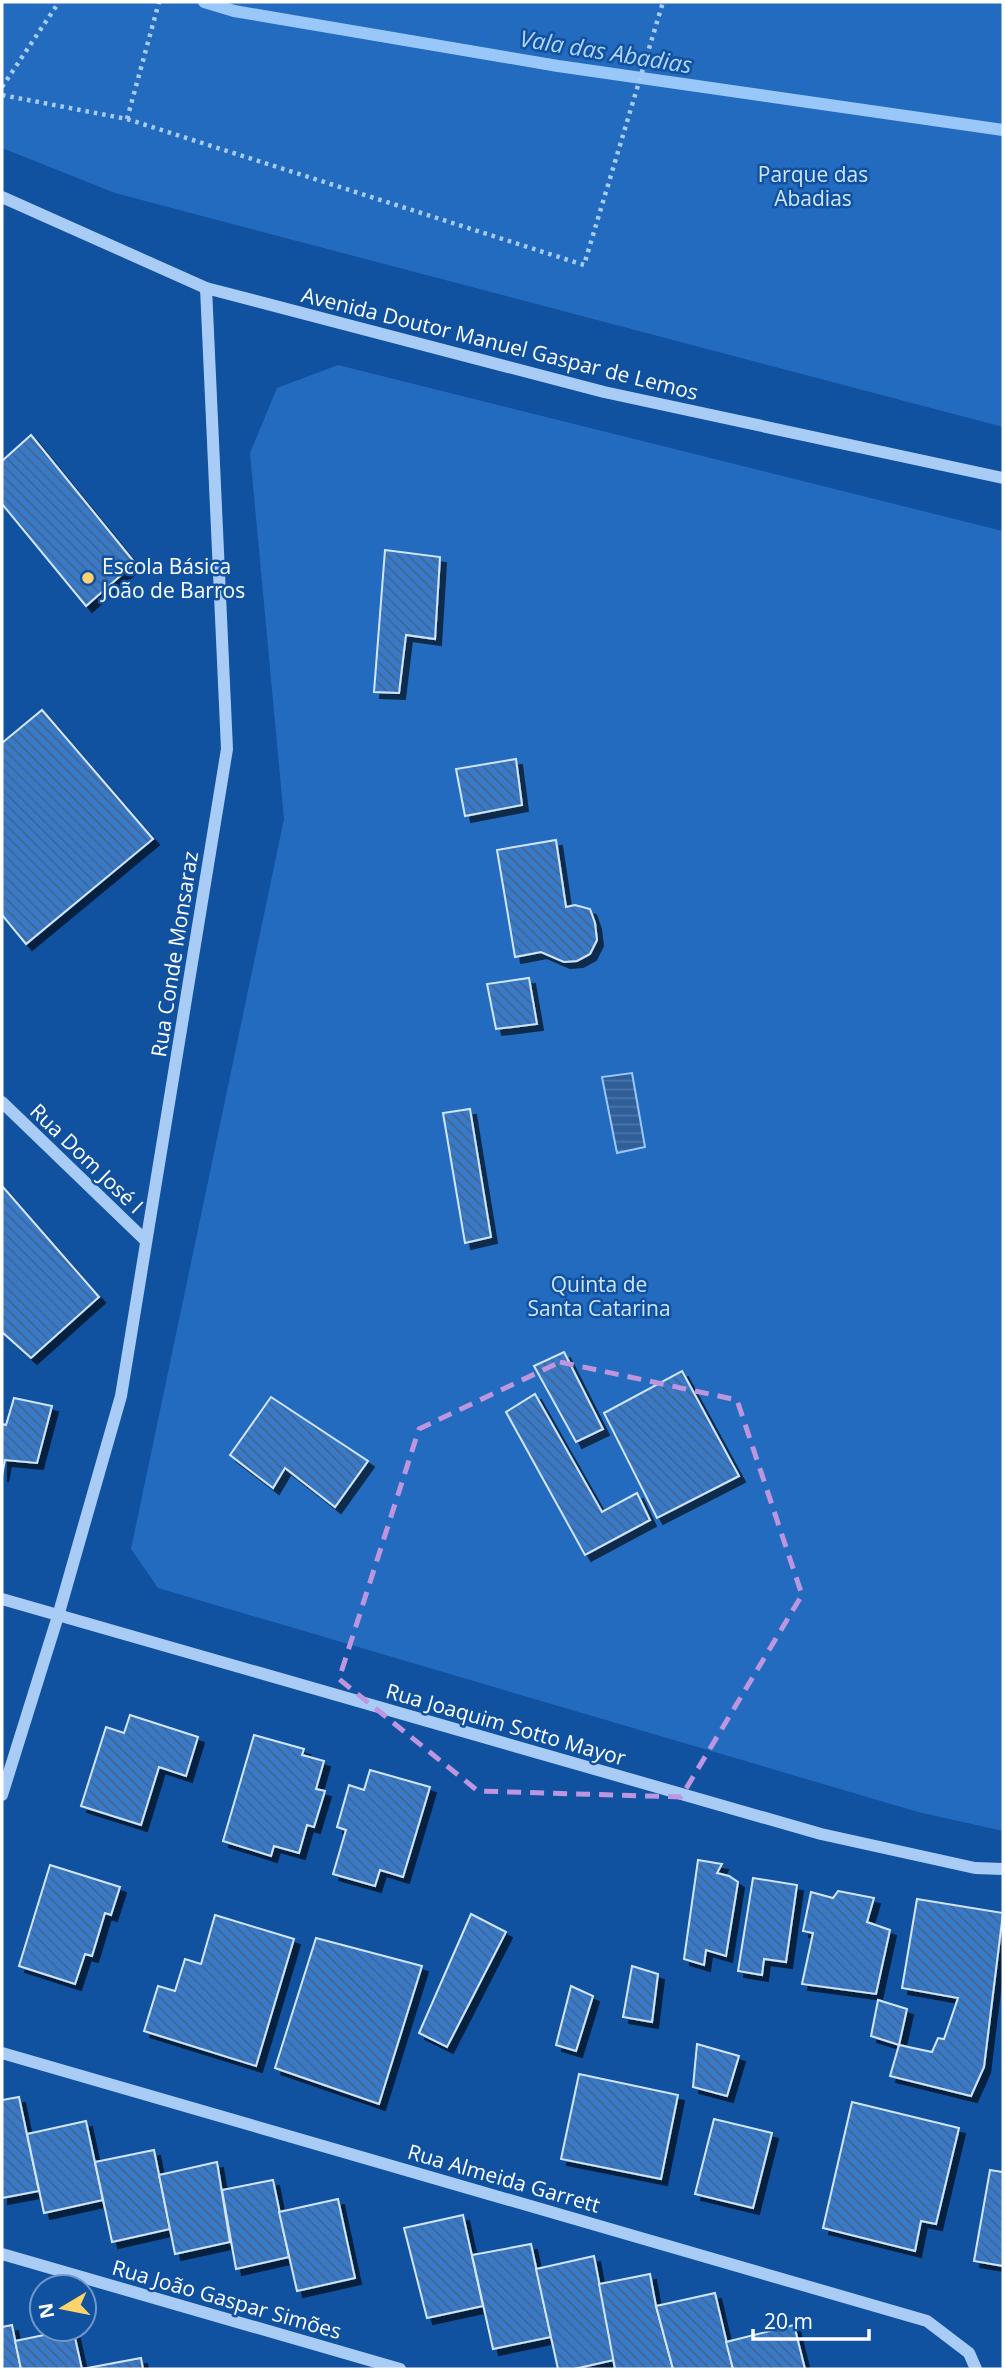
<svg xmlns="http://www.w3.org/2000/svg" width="1005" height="2371" viewBox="0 0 1005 2371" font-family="'Open Sans',sans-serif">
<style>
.green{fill:#236bbf}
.water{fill:url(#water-rules);stroke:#9ac7f9;stroke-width:2}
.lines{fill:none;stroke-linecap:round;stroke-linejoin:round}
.stream{stroke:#9ac7f9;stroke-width:12}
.building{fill:url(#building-back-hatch);stroke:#d1e6fe;stroke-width:2;filter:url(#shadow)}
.path{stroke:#a8ccf5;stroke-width:4.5;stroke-dasharray:3.5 5;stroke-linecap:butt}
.minor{stroke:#a8ccf5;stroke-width:12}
.marked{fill:none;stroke:#bd96df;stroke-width:5;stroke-dasharray:14 9;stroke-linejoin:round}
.poi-dot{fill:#ffd36c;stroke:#1051a0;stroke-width:2.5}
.labels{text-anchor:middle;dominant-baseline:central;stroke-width:5;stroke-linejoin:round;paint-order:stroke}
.park-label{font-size:21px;fill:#d1e6fe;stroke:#1051a0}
.street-label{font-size:21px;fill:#fff;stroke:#1051a0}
.poi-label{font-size:21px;fill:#fff;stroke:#1051a0;text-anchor:start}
.water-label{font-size:23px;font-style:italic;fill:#b5d6fc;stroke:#1051a0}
</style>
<defs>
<pattern id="water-rules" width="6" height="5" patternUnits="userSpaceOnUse" patternTransform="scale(1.75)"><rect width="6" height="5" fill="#2f5e98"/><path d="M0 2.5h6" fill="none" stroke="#4e76a7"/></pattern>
<pattern id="building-back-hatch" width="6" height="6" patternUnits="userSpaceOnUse" patternTransform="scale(1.75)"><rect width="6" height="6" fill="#397ac8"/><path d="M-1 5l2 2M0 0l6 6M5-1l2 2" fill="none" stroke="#426590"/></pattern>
<filter id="shadow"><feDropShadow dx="6" dy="6" stdDeviation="0" flood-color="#0009"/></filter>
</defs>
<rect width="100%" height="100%" fill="#1051a0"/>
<g class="green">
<polygon points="2,2 1003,2 1003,427 115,193 2,148"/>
<polygon points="338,365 1003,531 1003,1831 918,1812 158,1588 131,1549 284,819 250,453 277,388"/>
</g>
<polygon class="water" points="632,1073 645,1147 617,1153 602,1077"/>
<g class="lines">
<polyline class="stream" points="204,2 234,11 558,66 1003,130"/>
</g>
<g class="building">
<polygon points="31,435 135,563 86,606 2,504 2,461"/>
<polygon points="385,550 440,557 435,639 406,635 399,693 374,692"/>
<polygon points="42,710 153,839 26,944 2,915 2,743"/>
<polygon points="516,759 522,805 465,816 456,769"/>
<polygon points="556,840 566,907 575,905 590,909 595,923 597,940 590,954 577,961 564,962 541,952 515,957 497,850"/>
<polygon points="529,978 537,1024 496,1029 487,984"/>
<polygon points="470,1109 491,1237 465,1243 443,1113"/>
<polygon points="2,1186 99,1297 31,1358 2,1332"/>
<polygon points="564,1352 603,1429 576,1442 534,1366"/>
<polygon points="682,1371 739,1476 657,1518 604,1413"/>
<polygon points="535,1394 602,1512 637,1493 650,1520 585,1555 506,1412"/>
<polygon points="271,1397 368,1461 335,1507 285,1468 273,1488 230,1455"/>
<polygon points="14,1398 52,1406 37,1463 5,1460 2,1476 2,1424 6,1425"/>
<polygon points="130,1715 198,1737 186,1776 159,1767 141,1825 81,1806 106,1727 124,1733"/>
<polygon points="254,1735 304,1749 302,1755 324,1761 316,1789 325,1791 314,1827 307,1825 299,1853 274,1846 271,1856 223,1841"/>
<polygon points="370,1770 430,1787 403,1877 380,1870 375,1886 333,1874 346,1830 337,1827 349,1785 364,1790"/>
<polygon points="698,1860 722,1864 717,1873 729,1876 738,1882 726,1956 706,1950 704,1965 684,1959"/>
<polygon points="50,1865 120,1887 111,1915 105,1913 92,1956 85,1954 75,1984 19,1966"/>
<polygon points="753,1878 797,1885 786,1962 764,1959 762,1975 738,1971"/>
<polygon points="838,1891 874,1898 867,1922 890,1930 876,1994 802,1984 813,1933 803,1931 811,1892 833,1898"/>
<polygon points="917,1899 1003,1913 984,2067 971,2096 890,2076 899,2045 932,2052 938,2038 944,2039 958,1998 902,1988"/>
<polygon points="471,1914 506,1932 447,2047 419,2033"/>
<polygon points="215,1915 294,1939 256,2066 144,2031 158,1986 175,1991 185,1959 201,1964"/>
<polygon points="316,1938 422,1966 379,2104 275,2068"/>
<polygon points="632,1966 658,1974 652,2022 623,2017"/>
<polygon points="571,1986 593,1996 576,2051 556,2045"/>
<polygon points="878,2000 907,2009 899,2045 871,2036"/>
<polygon points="697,2044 739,2056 727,2096 693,2087"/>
<polygon points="579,2074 678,2095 661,2179 561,2159"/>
<polygon points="19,2097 39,2191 2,2198 2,2100"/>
<polygon points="852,2102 959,2128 936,2224 921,2221 915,2251 823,2228"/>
<polygon points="714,2119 772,2133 753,2208 695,2194"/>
<polygon points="86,2121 103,2200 44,2213 27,2134"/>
<polygon points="154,2150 170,2229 112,2242 95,2162"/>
<polygon points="217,2162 230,2242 175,2254 159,2175"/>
<polygon points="990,2170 1003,2172 1003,2266 974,2261"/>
<polygon points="273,2180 289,2257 236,2269 222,2190"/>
<polygon points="338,2199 355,2278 297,2291 279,2212"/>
<polygon points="463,2215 483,2306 427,2318 404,2228"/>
<polygon points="531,2244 551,2337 493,2349 472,2255"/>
<polygon points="594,2256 614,2360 574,2369 558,2369 536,2269"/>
<polygon points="650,2274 656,2306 673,2369 615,2369 599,2284"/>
<polygon points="715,2293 733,2369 673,2369 656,2306"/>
<polygon points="12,2325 21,2369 2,2369 2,2327"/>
<polygon points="794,2325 805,2369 733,2369 726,2342"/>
<polygon points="73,2329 82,2369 21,2369 15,2341"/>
<polygon points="141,2358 143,2369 82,2369"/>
</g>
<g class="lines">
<g class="path">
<polyline points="2,87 59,2"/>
<polyline points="2,95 127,119 584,265 663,2"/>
<polyline points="127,119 159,2"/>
</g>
<g class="minor">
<polyline points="2,197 206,288 604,392 1003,478"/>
<polyline points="2,1102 146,1241"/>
<polyline points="2,1599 821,1834 975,1868 1003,1869"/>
<polyline points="2,1795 58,1616 121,1396 227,749 206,288"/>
<polyline points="2,2053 927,2321 969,2353 976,2369"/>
<polyline points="2,2254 400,2369"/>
</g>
</g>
<path class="marked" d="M560,1362L737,1400L802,1595L681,1797L478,1791L339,1679L419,1429Z"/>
<circle class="poi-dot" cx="88" cy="578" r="7"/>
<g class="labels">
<g class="park-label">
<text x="813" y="174">Parque das<tspan x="813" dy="24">Abadias</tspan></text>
<text x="599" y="1284">Quinta de<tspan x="599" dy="24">Santa Catarina</tspan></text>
</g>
<g class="street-label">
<text transform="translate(500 343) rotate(14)">Avenida Doutor Manuel Gaspar de Lemos</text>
<text transform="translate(174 954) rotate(-81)">Rua Conde Monsaraz</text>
<text transform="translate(87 1158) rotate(44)">Rua Dom José I</text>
<text transform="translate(506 1724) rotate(16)">Rua Joaquim Sotto Mayor</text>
<text transform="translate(504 2178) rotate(16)">Rua Almeida Garrett</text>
<text transform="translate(227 2299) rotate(16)">Rua João Gaspar Simões</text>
</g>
<g class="poi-label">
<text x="102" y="566">Escola Básica<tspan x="102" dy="24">João de Barros</tspan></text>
</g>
<g class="water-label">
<text transform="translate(606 51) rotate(9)">Vala das Abadias</text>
</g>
</g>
<rect width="1005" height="2371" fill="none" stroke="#ffffff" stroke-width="7"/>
<g transform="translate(63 2308) rotate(260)"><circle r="33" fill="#1051a0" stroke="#7097c6" stroke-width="2"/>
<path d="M0-5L12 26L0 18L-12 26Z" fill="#ffd36c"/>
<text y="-10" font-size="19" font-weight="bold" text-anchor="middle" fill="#ffffff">N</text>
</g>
<path d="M753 2329v10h116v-10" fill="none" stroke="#ffffff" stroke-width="3.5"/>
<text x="764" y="2329" font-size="21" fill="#ffffff" stroke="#1051a0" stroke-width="5" paint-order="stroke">20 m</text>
</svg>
